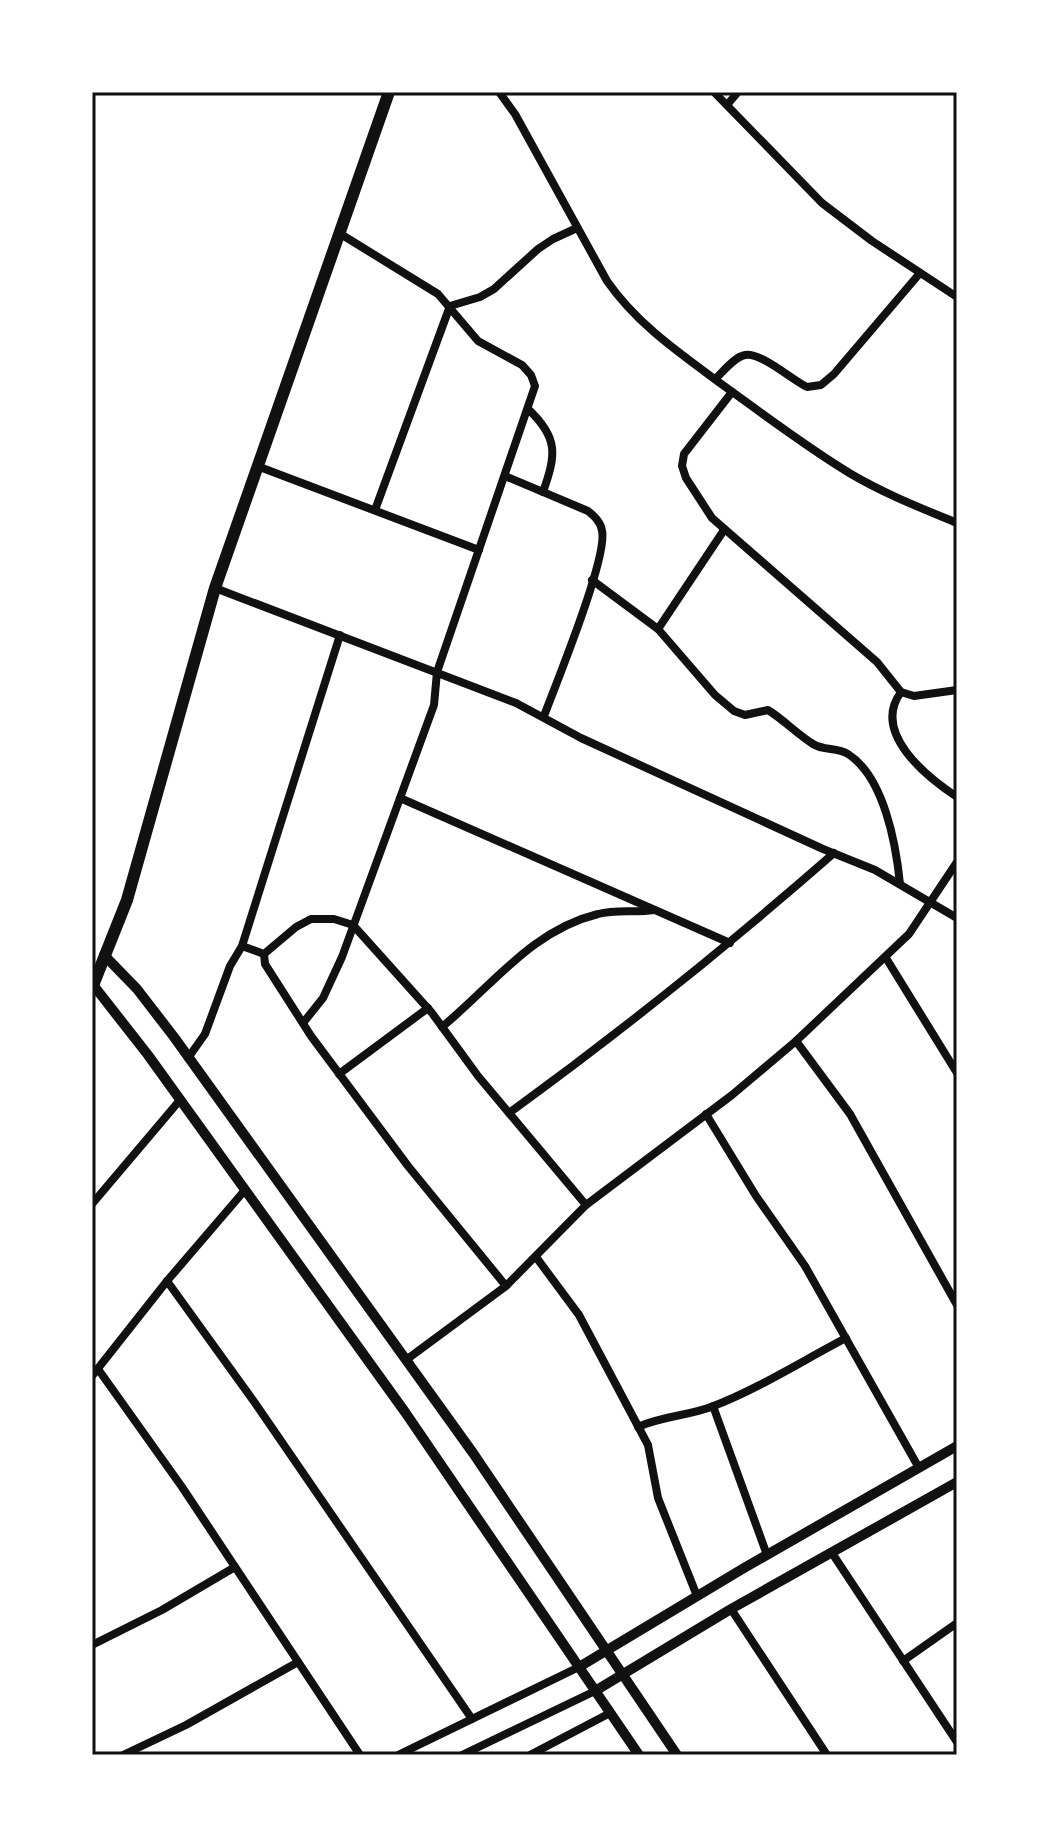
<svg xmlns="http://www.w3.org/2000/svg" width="1049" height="1847" viewBox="0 0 1049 1847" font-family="Cabin,sans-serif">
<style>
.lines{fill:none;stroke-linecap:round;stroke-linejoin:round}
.minor{stroke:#111;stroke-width:8}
.tertiary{stroke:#111;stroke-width:10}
.secondary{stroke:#111;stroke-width:12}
.neatline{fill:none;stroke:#111;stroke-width:3}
</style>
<rect width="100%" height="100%" fill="#fff"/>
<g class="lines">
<g class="minor">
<path d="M499,92L515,114L607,281C637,324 678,352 720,383C763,414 806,447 851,474C885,494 921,508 957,523"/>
<polyline points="714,92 822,203 872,241 957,297"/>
<polyline points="727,105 738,92"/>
<path d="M715,379C723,372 734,357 745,355C761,352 792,380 807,387L821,385L834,374L920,273"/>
<polyline points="732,392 684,454 682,466 686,478 712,518 877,662 901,692 914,696 957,690"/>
<path d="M528,409C559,438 556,455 543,492"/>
<polyline points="257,466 479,550"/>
<path d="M505,476L588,511C594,516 601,522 602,531C608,557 556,684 544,716"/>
<polyline points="375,510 450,306 480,297 494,289 538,249 553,239 577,228"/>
<path d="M592,580L658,629L715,695L734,711L745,715L768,710C784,720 797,734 813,744C824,751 837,747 848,754C884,777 896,844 900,884"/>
<polyline points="215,588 516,703 581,738 823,849 875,870 957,918"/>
<polyline points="658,629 724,530"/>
<path d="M901,692C871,733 927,777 957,797"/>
<polyline points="400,798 730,943"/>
<polyline points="242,946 264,954 296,927 311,919 334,919 353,925 432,1013 478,1076 586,1205"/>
<polyline points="264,954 265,964 311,1036 408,1166 506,1286"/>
<polyline points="886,958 957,1073"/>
<polyline points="303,1023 323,998 342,957 434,705 437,672 535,386 531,375 522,365 478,341 438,294 339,233"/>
<path d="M442,1027C492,986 532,930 598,914C616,909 635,913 654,910"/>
<polyline points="796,1041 850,1114 957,1305"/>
<polyline points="188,1058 205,1034 230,966 242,946 340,635"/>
<polyline points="339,1074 428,1008"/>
<path d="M509,1113C622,1031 729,945 834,853"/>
<polyline points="706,1114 756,1196 805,1266 919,1468"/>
<polyline points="92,1204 180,1100"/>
<polyline points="536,1257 579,1315 648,1445 658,1498 697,1596"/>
<polyline points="167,1281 255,1403 472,1719"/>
<polyline points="406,1360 506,1286 586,1205 732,1095 796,1041 909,934 957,862"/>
<polyline points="98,1369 182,1487 360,1755"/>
<polyline points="92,1376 167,1281 245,1190"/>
<polyline points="713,1406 767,1555"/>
<path d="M638,1427C662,1416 687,1416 711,1407C758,1389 802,1361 846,1338"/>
<polyline points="832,1553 957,1742"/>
<polyline points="731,1609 827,1755"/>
<polyline points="92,1645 162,1610 235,1567"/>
<polyline points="903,1661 957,1623"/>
<polyline points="123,1755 186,1725 298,1662"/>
<polyline points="398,1755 579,1667"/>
<polyline points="462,1755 595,1691"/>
<polyline points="530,1755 610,1713"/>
</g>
<g class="tertiary">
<polyline points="104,955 137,989 174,1037 473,1453 677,1755"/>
<polyline points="94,986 148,1055 405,1412 639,1755"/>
<polyline points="579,1667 744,1568 957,1446"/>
<polyline points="595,1691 731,1609 957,1482"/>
</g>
<polyline class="secondary" points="92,988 127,900 215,588 389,92"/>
</g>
<rect width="1049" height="1847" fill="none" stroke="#ffffff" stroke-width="188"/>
<rect x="94" y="94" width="861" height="1659" class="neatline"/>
</svg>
